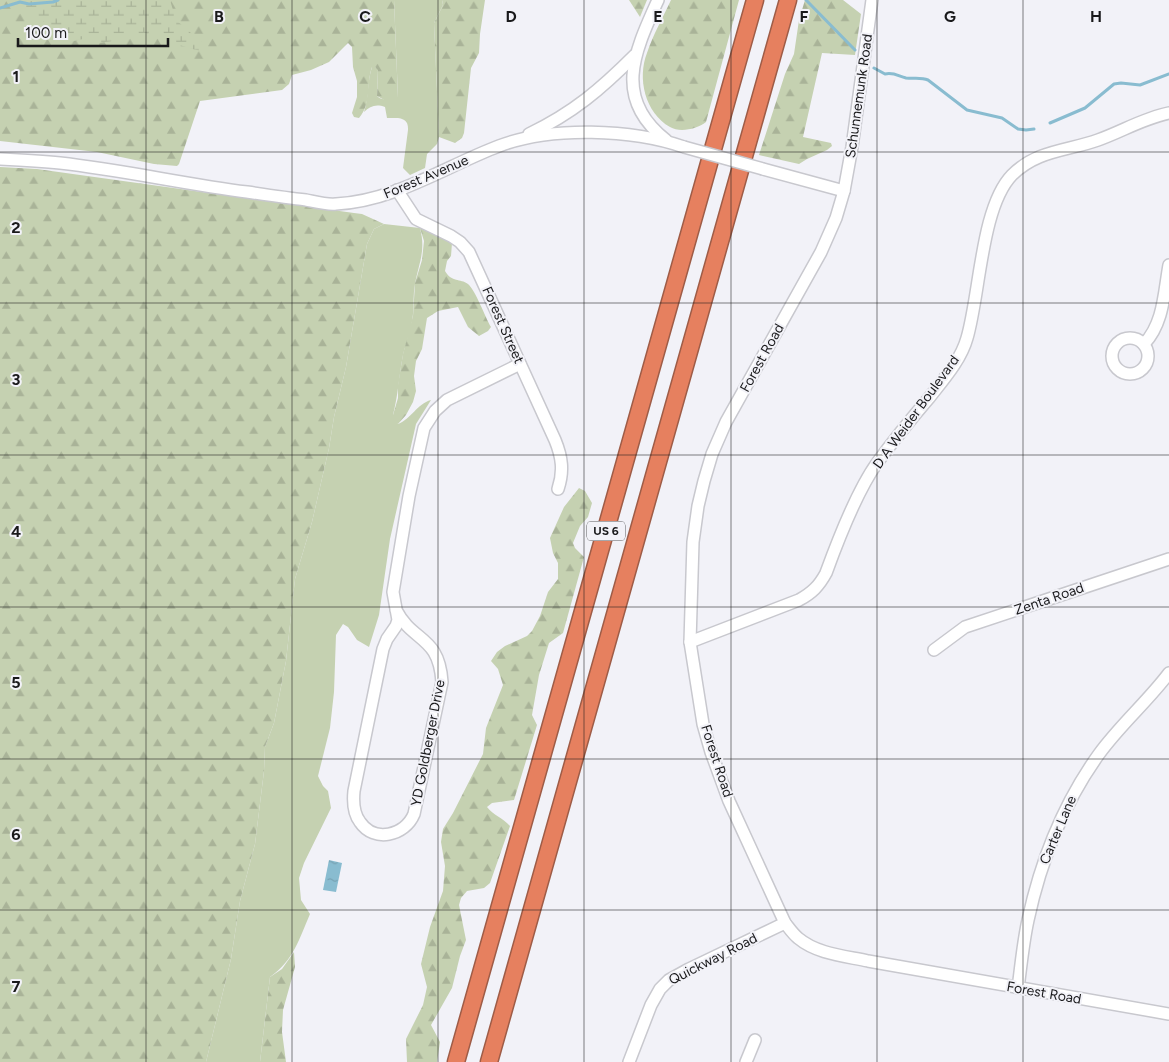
<svg xmlns="http://www.w3.org/2000/svg" width="1169" height="1062" viewBox="0 0 1169 1062" font-family="Figtree,sans-serif">
<style>
.green{fill:#c5d1b1}
.forest{fill:url(#forest-firs)}
.wetland{fill:url(#wetland-marsh)}
.water{fill:url(#water-ripples)}
.lines{fill:none;stroke-linecap:round;stroke-linejoin:round}
.stream{stroke:#89bcd0;stroke-width:3}
.minor-casing{stroke:#c8c8ce;stroke-width:14}
.highway-casing{stroke:#9e5c47;stroke-width:19}
.minor{stroke:#fff;stroke-width:11}
.highway{stroke:#e6805f;stroke-width:16}
.minor-bridge-casing{stroke:#c8c8ce;stroke-width:14;stroke-linecap:butt}
.minor-bridge{stroke:#fff;stroke-width:11}
.grid{fill:none;stroke:#19191b;stroke-width:1;stroke-opacity:0.55}
.labels{text-anchor:middle;dominant-baseline:central;stroke-width:4;stroke-linejoin:round;paint-order:stroke}
.shield{fill:#f2f2f8;stroke:#5a5a5d;stroke-width:1}
.shield-label{font-size:12px;font-weight:bold;fill:#19191b}
.street-label{font-size:14px;fill:#19191b;stroke:#f2f2f8}
.grid-label{font-size:16px;text-anchor:middle;font-weight:bold;fill:#19191b;stroke:#f2f2f8;stroke-width:4;stroke-linejoin:round;paint-order:stroke}
</style>
<defs>
<pattern id="forest-firs" width="22" height="20" patternUnits="userSpaceOnUse" patternTransform="scale(1.25)"><rect width="22" height="20" fill="#c5d1b1"/><path d="M5 1l3.5 6h-7zM16 11l3.5 6h-7z" fill="#a9b398"/></pattern>
<pattern id="wetland-marsh" width="20" height="14" patternUnits="userSpaceOnUse" patternTransform="scale(1.25)"><rect width="20" height="14" fill="#c5d1b1"/><path d="M1 5h8M5 5V1M11 12h8M15 12V8" fill="none" stroke="#a9b398"/></pattern>
<pattern id="water-ripples" width="26" height="14" patternUnits="userSpaceOnUse" patternTransform="scale(1.25)"><rect width="26" height="14" fill="#89bcd0"/><path d="M2 4q2-2 4 0t4 0M15 11q2-2 4 0t4 0" fill="none" stroke="#76a1b2"/></pattern>
</defs>
<rect width="100%" height="100%" fill="#f2f2f8"/>
<g class="green">
<path d="M394,0H442L443,5L434,23L439,137L437,144L427,154L425,168L410,175L403,168L408,130C409,116 397,118 387,118L385,107C376,104 370,106 364,112C369,97 367,82 372,67H375L378,69L377,96C383,102 391,99 398,97Z"/>
<path d="M384,224L420,228C426,251 419,262 415,284C413,294 414,304 413,314C412,328 406,342 403,355C399,376 398,396 393,415L398,424C411,419 417,404 431,400L416,424L390,539L379,615L369,647L357,640L348,627L343,624L336,635L334,692L330,728L318,776L323,786L328,791L331,808L304,863L299,878L301,900L310,914C299,939 294,960 270,977L260,1062H206L231,959L240,901L255,844L264,771L265,747L274,723L286,661L295,579L312,522L329,448L334,417L346,367L367,244L374,229Z"/>
</g>
<g class="forest">
<path d="M0,0H394L398,98L388,102L377,96L378,70L375,67H372C366,84 372,103 359,118L354,117L352,113L357,97V81L353,67L352,47L348,43L329,62L311,70L292,75L289,84L282,90L200,101L179,164L177,166L154,164L97,152L0,141Z"/>
<polygon points="442,0 485,0 480,34 479,53 471,68 464,133 462,138 455,143 439,137 434,23 443,5"/>
<polygon points="629,0 647,0 640,17"/>
<path d="M671,0H739L706,122C697,129 680,133 670,127C645,113 637,78 647,53C653,35 663,17 671,0Z"/>
<polygon points="805,0 843,0 861,14 855,55 822,53 803,137 831,143 832,146 827,150 807,159 799,164 759,155 785,74 794,54 799,20"/>
<polygon points="0,167 37,169 354,213 362,214 384,224 374,229 367,244 346,367 334,417 329,448 312,522 295,579 286,661 274,723 265,747 264,771 255,844 240,901 231,959 206,1062 0,1062"/>
<path d="M420,228L452,243L451,256L447,261L445,271C452,283 460,278 468,284C476,291 485,317 491,327L488,331L479,336L468,327L458,307L438,311L427,318L422,349L416,361L414,376L416,391L413,402L406,415L398,424L393,421V415L398,398V385L403,354L413,316L415,283L422,260L424,241Z"/>
<path d="M579,488L585,491L592,503L588,517L580,526L573,543L575,548L584,557L563,633L549,643L539,675L532,715L537,725L514,800L492,803L487,807C493,815 503,818 510,826L490,883L484,888L467,891L461,898L459,905L466,940L460,956L452,988L431,1025L440,1042L437,1062H407L406,1039L423,1005L427,987L421,964L430,927L443,891L445,866L441,842L443,829L453,813L483,754L486,728L503,685L498,669L491,661L497,652L505,646L527,636L532,631L540,616L548,592L558,579V563L553,553L550,538L564,507Z"/>
<polygon points="294,952 295,967 283,1010 282,1032 286,1062 260,1062 270,977 282,969"/>
</g>
<path class="wetland" d="M20,0H170L176,20L206,46L201,51C180,46 173,43 155,31L143,35L127,36L113,41L99,43L83,39L69,42L59,38L46,23L27,9Z"/>
<polygon class="water" points="329,860 342,863 336,892 323,890"/>
<g class="lines">
<g class="stream">
<polyline points="806,0 855,50"/>
<polyline points="0,8 20,2 29,4 53,2 58,0"/>
<path d="M874,68L885,74C894,72 898,76 906,78C914,79 921,77 928,80L967,110L1002,118L1018,129L1026,130L1034,129"/>
<polyline points="1050,123 1085,108 1114,84 1121,83 1140,85 1169,74"/>
</g>
<defs>
<g id="minor">
<path d="M658,0C635,51 612,98 666,140"/>
<path d="M872,0L852,147L844,191L836,218L821,252L726,422L712,454L704,481L698,506L693,542L690,642L703,724L711,752L729,801L785,923C789,928 793,934 798,938C817,954 845,956 868,961L1169,1014"/>
<path d="M529,134C573,113 601,89 635,55"/>
<path d="M0,159C20,160 40,161 60,163C123,170 184,184 247,192C267,195 287,198 306,200C316,202 327,205 336,204C395,201 446,166 499,146C551,126 632,129 684,147"/>
<polyline points="763,169 844,191"/>
<path d="M397,190L416,219L451,236L460,242L469,252L555,440C562,457 564,471 558,489"/>
<circle cx="1130" cy="356" r="18"/>
<path d="M1144,344C1164,323 1164,292 1169,265"/>
<path d="M396,610C413,643 439,635 442,682L414,814C405,836 374,843 360,822C353,813 353,801 354,791L383,649L387,639L396,626L398,620L393,592L409,496L424,428L435,411L447,400L520,364"/>
<path d="M690,642L799,600C812,593 819,586 826,573C838,540 857,491 877,463C893,441 911,419 929,398C943,380 961,360 967,338C980,294 981,207 1012,175C1037,150 1067,151 1098,140C1123,131 1144,118 1169,113"/>
<polyline points="934,650 965,627 1169,559"/>
<path d="M1018,988C1021,966 1023,943 1028,920C1041,860 1063,804 1099,754C1120,725 1148,701 1169,673"/>
<polyline points="629,1062 651,1005 660,989 669,980 689,969 785,923"/>
<polyline points="746,1062 755,1040"/>
</g>
<g id="highway">
<polyline points="456,1062 755,0"/>
<polyline points="489,1062 788,0"/>
</g>
</defs>
<use href="#minor" class="minor-casing"/>
<use href="#highway" class="highway-casing"/>
<use href="#minor" class="minor"/>
<use href="#highway" class="highway"/>
<defs>
<polyline id="minor-bridge" points="684,147 763,169"/>
</defs>
<use href="#minor-bridge" class="minor-bridge-casing"/>
<use href="#minor-bridge" class="minor-bridge"/>
</g>
<path class="grid" d="M146,0V1062M292,0V1062M438,0V1062M584,0V1062M731,0V1062M877,0V1062M1023,0V1062M0,152H1169M0,303H1169M0,455H1169M0,607H1169M0,759H1169M0,910H1169"/>
<g class="labels">
<rect class="shield" x="587" y="521.5" width="38" height="19" rx="4"/>
<g class="shield-label">
<text x="606" y="531">US 6</text>
</g>
<g class="street-label">
<text transform="translate(859 96) rotate(-82)">Schunnemunk Road</text>
<text transform="translate(426 177) rotate(-23)">Forest Avenue</text>
<text transform="translate(503 325) rotate(66)">Forest Street</text>
<text transform="translate(762 358) rotate(-61)">Forest Road</text>
<text transform="translate(916 412) rotate(-54)">D A Weider Boulevard</text>
<text transform="translate(1049 599) rotate(-19)">Zenta Road</text>
<text transform="translate(428 743) rotate(-79)">YD Goldberger Drive</text>
<text transform="translate(717 761) rotate(72)">Forest Road</text>
<text transform="translate(1058 830) rotate(-67)">Carter Lane</text>
<text transform="translate(713 959) rotate(-27)">Quickway Road</text>
<text transform="translate(1044 993) rotate(10)">Forest Road</text>
</g>
</g>
<g class="grid-label">
<text x="219" y="22">B</text>
<text x="365" y="22">C</text>
<text x="511" y="22">D</text>
<text x="658" y="22">E</text>
<text x="804" y="22">F</text>
<text x="950" y="22">G</text>
<text x="1096" y="22">H</text>
<text x="16" y="82">1</text>
<text x="16" y="233">2</text>
<text x="16" y="385">3</text>
<text x="16" y="537">4</text>
<text x="16" y="688">5</text>
<text x="16" y="840">6</text>
<text x="16" y="992">7</text>
</g>
<path d="M18 38v8h150v-8" fill="none" stroke="#19191b" stroke-width="2.5"/>
<text x="25" y="38" font-size="15" fill="#19191b" stroke="#f2f2f8" stroke-width="4" paint-order="stroke">100 m</text>
</svg>
